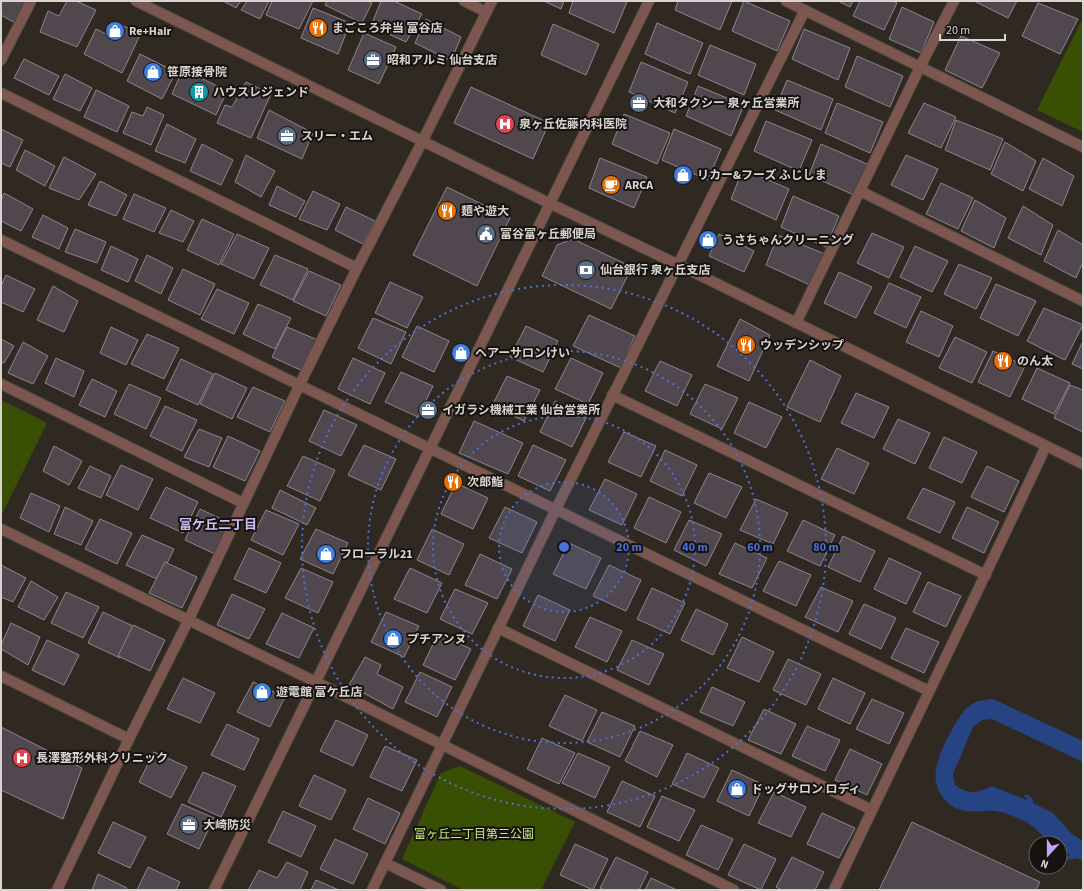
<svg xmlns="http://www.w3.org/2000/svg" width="1084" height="891" viewBox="0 0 1084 891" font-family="'Source Sans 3','Noto Sans JP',sans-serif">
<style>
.green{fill:#394f04}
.water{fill:#264483}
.building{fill:#51484f;stroke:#8e848c}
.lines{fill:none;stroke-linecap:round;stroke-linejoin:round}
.minor-casing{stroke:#4a443d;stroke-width:12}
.minor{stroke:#7c574f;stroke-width:10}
.ring{fill:none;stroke:#4c70d6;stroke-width:2;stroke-dasharray:2 4}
.labels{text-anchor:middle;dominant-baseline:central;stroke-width:4;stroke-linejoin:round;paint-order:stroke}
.poi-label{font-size:12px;font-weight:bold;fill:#d8d4cf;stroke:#15120f;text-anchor:start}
.park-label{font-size:12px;fill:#c2ea7e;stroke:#15120f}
.neighbourhood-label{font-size:13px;font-weight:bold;fill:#d1bdf6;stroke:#15120f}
.centre{fill:#4c70d6;stroke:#15120f;stroke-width:2}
.ring-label{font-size:12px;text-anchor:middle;font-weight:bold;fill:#4c70d6;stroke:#15120f;stroke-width:4;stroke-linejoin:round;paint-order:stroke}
</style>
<rect width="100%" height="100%" fill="#2f2921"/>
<g class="green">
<polygon points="1083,18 1083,132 1037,110"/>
<polygon points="1,400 47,423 1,516"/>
<polygon points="460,766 575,822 541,890 463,890 402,859 441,773"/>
</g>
<path class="water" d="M993,699L1083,741V762L992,719L982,720L973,727L953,774L955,785C970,796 976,793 992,786L1026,800L1027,798L1024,797L1025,794L1030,796L1033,800V803L1053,813L1072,834L1083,841V861L1076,858L1068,860L1064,858L1065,855L1068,856L1070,854L1060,849V843C1045,843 1036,825 1022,820C1015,817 1004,812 996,811C979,810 971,815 954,807C952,806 949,804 947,802C926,781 938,757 949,735C955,725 959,715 968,707C975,700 984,700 993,699Z"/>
<g class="building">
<polygon points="1,1 25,1 15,23 1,15"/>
<polygon points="67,1 76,1 96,10 77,47 40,32 48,11 59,16"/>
<polygon points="223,1 241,1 236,8"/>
<polygon points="247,1 269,1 260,19 241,10"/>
<polygon points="272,1 313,1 299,29 266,15"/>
<polygon points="327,1 367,1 372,3 362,23 325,5"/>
<polygon points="381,1 394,1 422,14 406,42 371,26"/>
<polygon points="544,1 564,1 561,9"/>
<polygon points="573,1 625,1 627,2 614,33 569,13"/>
<polygon points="678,1 732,1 720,30 675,10"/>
<polygon points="744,1 790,21 777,51 732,31"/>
<polygon points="838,1 853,1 850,7"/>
<polygon points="860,1 893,1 897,3 884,30 853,16"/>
<polygon points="974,1 1017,1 1008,18"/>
<polygon points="1038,3 1078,19 1060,54 1022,36"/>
<polygon points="902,7 934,22 921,53 889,39"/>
<polygon points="313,8 350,23 338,54 301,38"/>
<polygon points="426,19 461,37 451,61 415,43"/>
<polygon points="657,23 703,43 690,74 645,54"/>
<polygon points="553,24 599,44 586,75 541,55"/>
<polygon points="121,25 141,33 122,73 84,54 96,29 116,39"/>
<polygon points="804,29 850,48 838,80 792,59"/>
<polygon points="364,33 396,47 379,84 348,70"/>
<polygon points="961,36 1000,53 982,88 945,70"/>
<polygon points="710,45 756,64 744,95 698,75"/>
<polygon points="140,54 176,72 162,99 127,81"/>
<polygon points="857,56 903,76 890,107 845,87"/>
<polygon points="24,59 59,76 49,95 14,78"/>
<polygon points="641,62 688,82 675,113 629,92"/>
<polygon points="183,69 227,91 216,115 172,94"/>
<polygon points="65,74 92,88 80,111 53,99"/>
<polygon points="787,80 833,99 821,130 775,110"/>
<polygon points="246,82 271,94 251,138 217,123 225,105 232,107"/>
<polygon points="698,86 744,105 731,136 686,116"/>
<polygon points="471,87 549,123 533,159 454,123"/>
<polygon points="96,90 129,106 117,132 84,117"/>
<polygon points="837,103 883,122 870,153 825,133"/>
<polygon points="924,103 956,117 941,148 908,133"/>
<polygon points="147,107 164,115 151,145 123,133 132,112 143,116"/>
<polygon points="269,110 313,133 302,159 257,138"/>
<polygon points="624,114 670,133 657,164 612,144"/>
<polygon points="956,120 1003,139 990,170 945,150"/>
<polygon points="766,121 812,140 799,171 754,151"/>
<polygon points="167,124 196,139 185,163 155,151"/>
<polygon points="1,129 23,140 10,167 1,163"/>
<polygon points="674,129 721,149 708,180 662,160"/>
<polygon points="1005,142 1036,161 1023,191 991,174"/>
<polygon points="202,144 233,160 221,185 190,171"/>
<polygon points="821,144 867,164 854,195 809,175"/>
<polygon points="25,150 55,166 45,186 16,170"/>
<polygon points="246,155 275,171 261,197 235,182"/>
<polygon points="906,155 938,169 923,200 891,185"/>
<polygon points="64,157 96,174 79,200 49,188"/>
<polygon points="600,158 647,177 634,208 589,188"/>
<polygon points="1043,158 1074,176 1062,206 1029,189"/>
<polygon points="743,169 789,189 776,220 731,199"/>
<polygon points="100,181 127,195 116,216 88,205"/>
<polygon points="941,183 973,198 958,229 926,214"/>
<polygon points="277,186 305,201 296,217 269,205"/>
<polygon points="447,187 510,218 477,286 413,255"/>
<polygon points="313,191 340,204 327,230 299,219"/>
<polygon points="4,193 33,209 21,231 1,221 1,201"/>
<polygon points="134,194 166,208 154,232 123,219"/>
<polygon points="793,196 839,216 826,247 781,227"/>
<polygon points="975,200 1006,218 994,248 961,231"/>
<polygon points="1023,206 1053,225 1041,255 1008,238"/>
<polygon points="346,207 375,221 363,244 335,230"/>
<polygon points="171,210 194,221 183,242 159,233"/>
<polygon points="43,215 68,228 59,249 32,237"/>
<polygon points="202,219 234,234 219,265 187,250"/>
<polygon points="75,229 106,242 97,263 65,252"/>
<polygon points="1058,230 1083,245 1083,262 1076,278 1044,261"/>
<polygon points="872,233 904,247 889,278 857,263"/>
<polygon points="237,234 269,248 254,279 221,264"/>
<polygon points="719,234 754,251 744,272 709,256"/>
<polygon points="778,235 825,254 812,286 766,265"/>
<polygon points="573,239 632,267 611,309 542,276 557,245"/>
<polygon points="111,246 138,259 128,282 101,270"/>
<polygon points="915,246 948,261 932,292 900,277"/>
<polygon points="147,255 173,268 161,294 135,281"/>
<polygon points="275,255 308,269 293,300 260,285"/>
<polygon points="959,264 992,278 976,309 944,294"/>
<polygon points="183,269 215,284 200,315 168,300"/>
<polygon points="309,271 341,285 326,316 293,301"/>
<polygon points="839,272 872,287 856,318 824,303"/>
<polygon points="6,275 35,289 23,312 1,302 1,286"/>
<polygon points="390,282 423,297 407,328 375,313"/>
<polygon points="889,283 921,297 906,328 874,313"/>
<polygon points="996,284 1036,301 1018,336 980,318"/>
<polygon points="53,286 78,301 64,332 37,320"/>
<polygon points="217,289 249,303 234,334 201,319"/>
<polygon points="258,304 291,318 275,349 243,334"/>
<polygon points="1044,308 1083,325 1065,360 1027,341"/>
<polygon points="921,311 953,326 939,357 906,342"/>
<polygon points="589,315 635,336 621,368 573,346"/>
<polygon points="373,318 406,332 391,364 358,348"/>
<polygon points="740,319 770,335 749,381 717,366"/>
<polygon points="417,326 449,341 434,372 402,357"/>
<polygon points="526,326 558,341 543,372 510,357"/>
<polygon points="111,327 138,340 126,365 100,353"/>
<polygon points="287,327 320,341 305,372 272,357"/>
<polygon points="147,334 179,348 164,379 131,364"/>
<polygon points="955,337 987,352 972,383 939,368"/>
<polygon points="1,339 14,346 4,363 1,362"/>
<polygon points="1083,341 1083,369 1072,364"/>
<polygon points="23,342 48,356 33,384 8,373"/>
<polygon points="993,351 1025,366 1010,397 978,382"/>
<polygon points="56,358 84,371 74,397 45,383"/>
<polygon points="353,358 385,373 370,404 338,389"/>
<polygon points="571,358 603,373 588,404 555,389"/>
<polygon points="181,359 213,374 198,405 166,390"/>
<polygon points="810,360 841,376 820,422 787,407"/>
<polygon points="660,361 692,375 677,406 645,391"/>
<polygon points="1037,368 1070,383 1054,414 1022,399"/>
<polygon points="401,372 433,386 418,417 385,402"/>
<polygon points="215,373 247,388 232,419 200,404"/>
<polygon points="507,376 540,390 524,421 492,406"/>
<polygon points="92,379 117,391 105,417 79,405"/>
<polygon points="129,384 161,398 146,429 114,414"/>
<polygon points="705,384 738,398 722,429 690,414"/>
<polygon points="1070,385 1083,390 1083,432 1054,418"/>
<polygon points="253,387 285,401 270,432 237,417"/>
<polygon points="856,393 889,407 874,438 841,423"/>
<polygon points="555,401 587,416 572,447 540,432"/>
<polygon points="749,402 782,417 766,448 734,433"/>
<polygon points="165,406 197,420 182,451 150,436"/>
<polygon points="324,410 357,425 341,456 309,441"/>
<polygon points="898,419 930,433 915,464 883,449"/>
<polygon points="474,421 523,443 508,474 459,453"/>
<polygon points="199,429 222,438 209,467 184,457"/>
<polygon points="624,432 656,446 641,477 608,462"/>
<polygon points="228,436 260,451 245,481 213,467"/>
<polygon points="944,437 977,452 962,483 929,468"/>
<polygon points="364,445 396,459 381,490 348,475"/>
<polygon points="533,445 566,460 550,491 518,476"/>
<polygon points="54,446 82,461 69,485 43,471"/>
<polygon points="837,448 869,463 854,494 821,479"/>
<polygon points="665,450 697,465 682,496 650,481"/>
<polygon points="303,456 335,470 320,501 287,486"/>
<polygon points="121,465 153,479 138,510 106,495"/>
<polygon points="90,466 111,476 101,498 78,488"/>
<polygon points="987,466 1019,481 1004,512 971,497"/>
<polygon points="709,473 742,487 726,518 694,503"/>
<polygon points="605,479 637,494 622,525 589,510"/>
<polygon points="456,483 488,498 473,529 441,514"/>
<polygon points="166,487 198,502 183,533 150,518"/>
<polygon points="923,488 955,502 940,533 907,518"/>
<polygon points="280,490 316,508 307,525 272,508"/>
<polygon points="31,493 60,506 49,532 20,518"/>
<polygon points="649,497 681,512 666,543 634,528"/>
<polygon points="756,499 788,513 773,544 740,530"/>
<polygon points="65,507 93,521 81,545 54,534"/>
<polygon points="505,507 537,522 522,553 489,538"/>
<polygon points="967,507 999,522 984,553 952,538"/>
<polygon points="200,509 232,524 217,555 185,540"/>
<polygon points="266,510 299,524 283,555 251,540"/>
<polygon points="100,519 132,533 117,564 85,549"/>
<polygon points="689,520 722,534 706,566 674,550"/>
<polygon points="803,520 835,535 820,566 787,551"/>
<polygon points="316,529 348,543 333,574 300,559"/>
<polygon points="432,529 464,544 449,575 417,560"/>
<polygon points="142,535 174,549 159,580 126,565"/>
<polygon points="843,536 875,551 860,582 828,567"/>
<polygon points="569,543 601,558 586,589 553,574"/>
<polygon points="735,543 767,558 752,588 719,574"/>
<polygon points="249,548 281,563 266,593 234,579"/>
<polygon points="480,554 512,569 497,599 465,585"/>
<polygon points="889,558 921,573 906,604 874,589"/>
<polygon points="779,561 811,575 796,606 763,591"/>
<polygon points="165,562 197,577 182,608 149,593"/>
<polygon points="1,565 26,578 13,602 1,597"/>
<polygon points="609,565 641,580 626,611 593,596"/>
<polygon points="301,568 333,582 318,613 285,598"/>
<polygon points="410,568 442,583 427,613 394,599"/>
<polygon points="31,581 58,597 44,620 18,607"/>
<polygon points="928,582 961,596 946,627 913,612"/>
<polygon points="821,587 853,601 838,632 805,617"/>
<polygon points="652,588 685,603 670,634 637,619"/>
<polygon points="455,589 488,603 472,634 440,619"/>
<polygon points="66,592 99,607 83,638 51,623"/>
<polygon points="232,594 265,609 249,639 217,625"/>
<polygon points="538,595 570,610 555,641 523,626"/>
<polygon points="864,604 896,618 881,649 849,634"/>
<polygon points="696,609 728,624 713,655 681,640"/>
<polygon points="103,612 135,627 120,658 88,643"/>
<polygon points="386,612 419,626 404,657 371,642"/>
<polygon points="282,613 314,628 299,658 266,644"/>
<polygon points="590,617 622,631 607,662 575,647"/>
<polygon points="11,623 40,637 28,665 1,649 1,645"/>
<polygon points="133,625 165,640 150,671 118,656"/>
<polygon points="906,628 939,642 924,673 891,658"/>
<polygon points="438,634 471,649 455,680 423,665"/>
<polygon points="742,637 774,652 759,682 727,668"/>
<polygon points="47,640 79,655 64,685 32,670"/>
<polygon points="632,640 664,654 649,685 617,670"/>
<polygon points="365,657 381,665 377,674 403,687 393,709 349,685"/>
<polygon points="788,659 821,674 806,705 773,690"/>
<polygon points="420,672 452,687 437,717 405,702"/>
<polygon points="183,678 215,693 200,723 167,709"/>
<polygon points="833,678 865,693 850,724 818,709"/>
<polygon points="253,682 285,697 270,727 237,712"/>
<polygon points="712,687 745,702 733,726 700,712"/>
<polygon points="565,695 597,710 582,741 549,726"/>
<polygon points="872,699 904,713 889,744 856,729"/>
<polygon points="764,709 796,724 781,754 748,740"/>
<polygon points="602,712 635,726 620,757 587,742"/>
<polygon points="336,720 368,735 353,766 320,751"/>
<polygon points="227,724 259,739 244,770 211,755"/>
<polygon points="807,726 840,740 825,771 792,756"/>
<polygon points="1,727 82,768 63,819 1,790"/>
<polygon points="640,731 673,745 657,777 625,761"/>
<polygon points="542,738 575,753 559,784 527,769"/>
<polygon points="385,746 417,760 402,791 370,777"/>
<polygon points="850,749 882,764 867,795 835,780"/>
<polygon points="154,752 187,767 171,798 139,782"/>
<polygon points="578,753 610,767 595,798 562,783"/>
<polygon points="687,753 719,768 704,798 672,784"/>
<polygon points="732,770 764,785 749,816 717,801"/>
<polygon points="203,772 236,786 221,817 188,802"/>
<polygon points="314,775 346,790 331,820 299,806"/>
<polygon points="622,781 655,796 640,827 607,812"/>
<polygon points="774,792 806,807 791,837 758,823"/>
<polygon points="662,796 695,810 679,841 647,827"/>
<polygon points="368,798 400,813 385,844 353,829"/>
<polygon points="182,804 214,818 199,849 167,834"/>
<polygon points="283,811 316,826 301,857 268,842"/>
<polygon points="822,813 855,828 839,858 807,844"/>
<polygon points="113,822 146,837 130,868 98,853"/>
<polygon points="912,822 1040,882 1036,890 879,890"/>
<polygon points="701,825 733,839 718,870 686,855"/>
<polygon points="335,839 368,854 353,884 320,869"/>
<polygon points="575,844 608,859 593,890 560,875"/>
<polygon points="744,844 776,859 761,890 728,875"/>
<polygon points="616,857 648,872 639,890 605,890 600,888"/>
<polygon points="792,857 824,872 815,890 782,890 776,887"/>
<polygon points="287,862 308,872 300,890 248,890 259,870 277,878"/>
<polygon points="148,867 180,882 176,890 137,890"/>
<polygon points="98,874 127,888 126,890 92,890"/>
<polygon points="651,878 677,890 645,890"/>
<polygon points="316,880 339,890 311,890"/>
</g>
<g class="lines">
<defs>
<g id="minor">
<polyline points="136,1 551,204 677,264 1083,464"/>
<polyline points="464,1 486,12"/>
<polyline points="786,1 1083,147"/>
<polyline points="1,60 31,1"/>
<polyline points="1,93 357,268"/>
<polyline points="860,191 1083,301"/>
<polyline points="1,240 929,691"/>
<polyline points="796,323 920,67 954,1"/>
<polyline points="1,384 243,503"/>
<polyline points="612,395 986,575"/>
<polyline points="1,529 316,682 734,890"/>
<polyline points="498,628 872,810"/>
<polyline points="1,676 129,739"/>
<polyline points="385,863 441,890"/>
<polyline points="57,890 129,739 188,621 300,384 357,268 422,142 492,1"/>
<polyline points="214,890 649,1"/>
<polyline points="372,890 556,509 805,10"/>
<path d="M834,890C904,742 977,595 1046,446"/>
</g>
</defs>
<use href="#minor" class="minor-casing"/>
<use href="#minor" class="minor"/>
</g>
<circle cx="564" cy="547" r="65" fill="#4c70d6" fill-opacity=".12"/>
<g class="ring">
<circle cx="564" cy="547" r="65"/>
<circle cx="564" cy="547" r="131"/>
<circle cx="564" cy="547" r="196"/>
<circle cx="564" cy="547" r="262"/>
</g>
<defs>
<symbol id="restaurant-disc" viewBox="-11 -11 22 22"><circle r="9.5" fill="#e8710a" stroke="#15120f"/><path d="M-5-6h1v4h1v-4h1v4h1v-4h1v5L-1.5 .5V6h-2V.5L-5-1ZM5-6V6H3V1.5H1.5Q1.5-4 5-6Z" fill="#fff"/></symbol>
<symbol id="shop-disc" viewBox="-11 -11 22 22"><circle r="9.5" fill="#3f7fe0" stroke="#15120f"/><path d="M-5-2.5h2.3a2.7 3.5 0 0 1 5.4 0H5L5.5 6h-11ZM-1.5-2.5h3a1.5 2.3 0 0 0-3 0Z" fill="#fff"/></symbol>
<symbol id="office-disc" viewBox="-11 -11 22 22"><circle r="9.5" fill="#5c6f8a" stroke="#15120f"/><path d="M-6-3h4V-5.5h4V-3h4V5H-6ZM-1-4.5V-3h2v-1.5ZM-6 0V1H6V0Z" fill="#fff"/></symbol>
<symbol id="building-disc" viewBox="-11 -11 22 22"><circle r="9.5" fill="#0f9aa8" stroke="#15120f"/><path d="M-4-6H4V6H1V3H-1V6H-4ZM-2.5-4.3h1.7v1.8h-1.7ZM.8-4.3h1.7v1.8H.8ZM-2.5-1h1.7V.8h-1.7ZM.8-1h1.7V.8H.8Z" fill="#fff"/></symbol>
<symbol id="hospital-disc" viewBox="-11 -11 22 22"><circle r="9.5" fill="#e0444e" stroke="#15120f"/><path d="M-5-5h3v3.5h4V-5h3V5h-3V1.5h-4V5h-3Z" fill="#fff"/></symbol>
<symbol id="cafe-disc" viewBox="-11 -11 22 22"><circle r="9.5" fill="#e8710a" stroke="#15120f"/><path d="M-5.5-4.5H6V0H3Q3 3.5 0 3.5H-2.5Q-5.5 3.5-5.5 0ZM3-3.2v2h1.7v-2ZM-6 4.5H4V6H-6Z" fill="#fff"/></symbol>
<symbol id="civic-disc" viewBox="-11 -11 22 22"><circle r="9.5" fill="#5c6f8a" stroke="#15120f"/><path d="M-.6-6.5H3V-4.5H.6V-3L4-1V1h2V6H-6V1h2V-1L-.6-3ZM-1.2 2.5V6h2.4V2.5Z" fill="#fff"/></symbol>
<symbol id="bank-disc" viewBox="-11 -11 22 22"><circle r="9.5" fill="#5c6f8a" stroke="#15120f"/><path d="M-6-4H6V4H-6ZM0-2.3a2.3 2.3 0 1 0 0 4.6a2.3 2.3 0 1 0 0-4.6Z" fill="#fff"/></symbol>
</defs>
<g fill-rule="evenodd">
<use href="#restaurant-disc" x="307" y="17" width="22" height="22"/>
<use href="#shop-disc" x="104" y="20" width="22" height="22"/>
<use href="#office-disc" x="362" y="49" width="22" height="22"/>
<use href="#shop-disc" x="142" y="61" width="22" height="22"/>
<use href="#building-disc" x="188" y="81" width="22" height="22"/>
<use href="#office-disc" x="628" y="92" width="22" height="22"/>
<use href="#hospital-disc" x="494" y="113" width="22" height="22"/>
<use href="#office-disc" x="276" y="125" width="22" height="22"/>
<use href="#shop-disc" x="672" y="164" width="22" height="22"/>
<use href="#cafe-disc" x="600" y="174" width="22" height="22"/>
<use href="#restaurant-disc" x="436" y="200" width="22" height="22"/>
<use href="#civic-disc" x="475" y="223" width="22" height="22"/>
<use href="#shop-disc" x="697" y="229" width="22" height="22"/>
<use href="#bank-disc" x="575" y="259" width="22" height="22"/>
<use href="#restaurant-disc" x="735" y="334" width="22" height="22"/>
<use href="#shop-disc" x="450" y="342" width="22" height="22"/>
<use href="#restaurant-disc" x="992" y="350" width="22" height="22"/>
<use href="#office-disc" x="417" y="399" width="22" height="22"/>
<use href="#restaurant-disc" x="442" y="471" width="22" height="22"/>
<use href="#shop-disc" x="315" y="543" width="22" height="22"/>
<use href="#shop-disc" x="382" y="628" width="22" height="22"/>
<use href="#shop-disc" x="251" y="681" width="22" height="22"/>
<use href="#hospital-disc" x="11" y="747" width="22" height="22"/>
<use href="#shop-disc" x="726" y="778" width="22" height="22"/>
<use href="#office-disc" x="178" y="814" width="22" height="22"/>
</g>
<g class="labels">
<g class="poi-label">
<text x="332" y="28">まごころ弁当 富谷店</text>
<text x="129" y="31">Re+Hair</text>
<text x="387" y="60">昭和アルミ 仙台支店</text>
<text x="167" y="72">笹原接骨院</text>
<text x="213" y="92">ハウスレジェンド</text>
<text x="653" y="103">大和タクシー 泉ヶ丘営業所</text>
<text x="519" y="124">泉ヶ丘佐藤内科医院</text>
<text x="301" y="136">スリー・エム</text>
<text x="697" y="175">リカー&amp;フーズ ふじしま</text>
<text x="625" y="185">ARCA</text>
<text x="461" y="211">麺や遊大</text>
<text x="500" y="234">富谷富ヶ丘郵便局</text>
<text x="722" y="240">うさちゃんクリーニング</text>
<text x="600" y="270">仙台銀行 泉ヶ丘支店</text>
<text x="760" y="345">ウッデンシップ</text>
<text x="475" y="353">ヘアーサロンけい</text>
<text x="1017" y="361">のん太</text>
<text x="442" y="410">イガラシ機械工業 仙台営業所</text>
<text x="467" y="482">次郎鮨</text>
<text x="340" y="554">フローラル21</text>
<text x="407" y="639">プチアンヌ</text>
<text x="276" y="692">遊電館 富ケ丘店</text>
<text x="36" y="758">長澤整形外科クリニック</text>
<text x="751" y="789">ドッグサロン ロディ</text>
<text x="203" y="825">大崎防災</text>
</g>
<g class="park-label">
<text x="474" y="834">富ヶ丘二丁目第三公園</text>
</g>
<g class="neighbourhood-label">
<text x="218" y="525">富ケ丘二丁目</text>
</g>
</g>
<circle cx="564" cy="547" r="6" class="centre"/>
<g class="ring-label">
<text x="629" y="551">20 m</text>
<text x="695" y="551">40 m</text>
<text x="760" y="551">60 m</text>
<text x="826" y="551">80 m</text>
</g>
<rect width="1084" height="891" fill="none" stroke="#d8d4cf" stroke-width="4"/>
<g transform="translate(1048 855) rotate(201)"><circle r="19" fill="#15120f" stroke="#63605c"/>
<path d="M0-3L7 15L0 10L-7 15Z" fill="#c3a7f2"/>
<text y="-6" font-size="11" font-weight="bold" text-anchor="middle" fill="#d8d4cf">N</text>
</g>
<path d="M940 34v6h65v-6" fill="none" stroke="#d8d4cf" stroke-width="2"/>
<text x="946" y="34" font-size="12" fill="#d8d4cf" stroke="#15120f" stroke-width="3" paint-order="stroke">20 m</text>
</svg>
